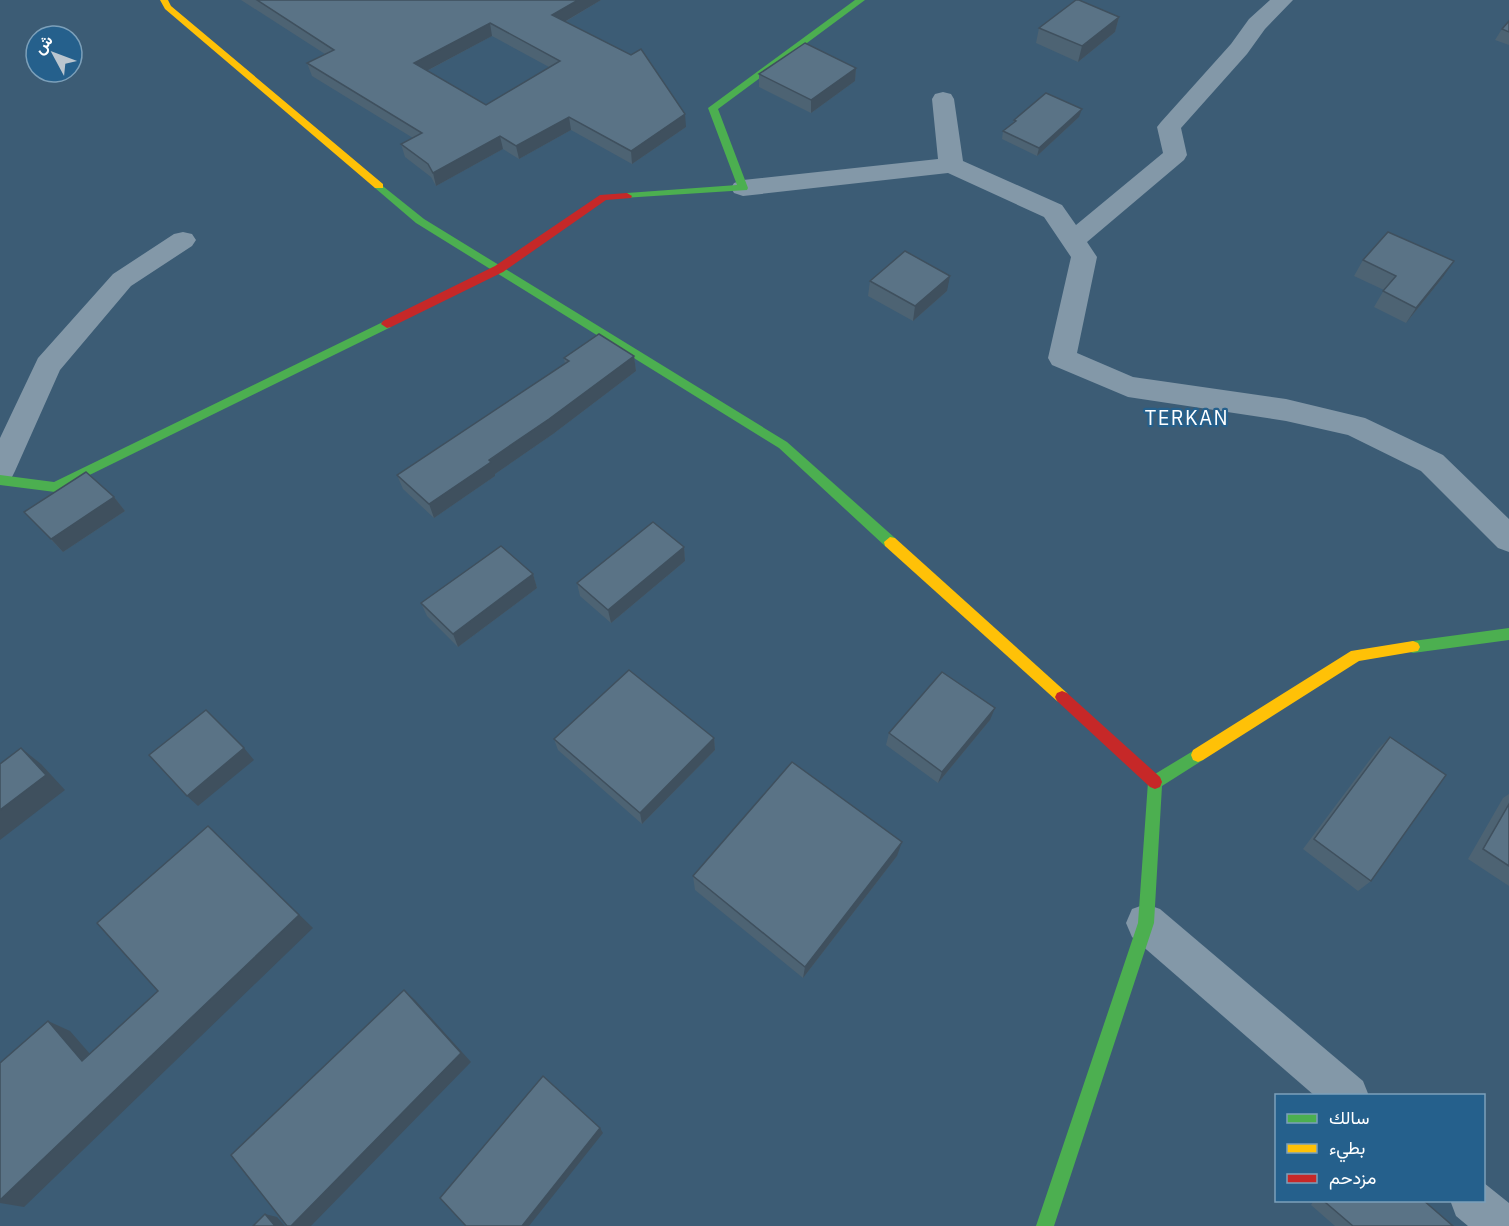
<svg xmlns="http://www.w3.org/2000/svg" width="1509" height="1226" viewBox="0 0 1509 1226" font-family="'IBM Plex Sans',Vazirmatn,sans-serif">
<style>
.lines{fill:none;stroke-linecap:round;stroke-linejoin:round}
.street{fill:#8398a8;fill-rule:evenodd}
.fast{fill:#4caf50;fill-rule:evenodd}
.slow{fill:#ffc107;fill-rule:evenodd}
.jam{fill:#c62828;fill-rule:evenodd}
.wall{fill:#4d6373;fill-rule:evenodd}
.shaded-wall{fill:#3f505e}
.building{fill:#5a7386;stroke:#3f505e;stroke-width:1.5;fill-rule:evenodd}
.labels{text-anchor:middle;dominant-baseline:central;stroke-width:4.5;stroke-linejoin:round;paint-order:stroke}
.quarter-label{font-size:20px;letter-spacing:1.5px;fill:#fff;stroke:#25608c}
</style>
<rect width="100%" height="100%" fill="#3c5c75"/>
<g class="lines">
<g class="street">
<polygon points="1270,0 1293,0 1265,29 1247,54 1181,128 1187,155 1184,160 1087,242 1097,257 1077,353 1133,377 1286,399 1365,418 1443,455 1509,519 1509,552 1498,548 1421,471 1348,435 1286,421 1128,397 1052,365 1048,358 1071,257 1044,217 948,173 743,196 734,193 731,188 734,183 743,180 938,159 932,99 935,94 943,92 951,94 954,99 963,161 1062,205 1076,225 1163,153 1157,127 1161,122 1231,44 1249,19"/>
<polygon points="183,232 192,234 196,240 192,246 131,286 60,370 15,471 11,479 0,483 0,438 38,358 113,274 174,234"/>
<polygon points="1146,904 1160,909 1363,1081 1369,1096 1315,1096 1132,937 1126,923 1132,909"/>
<polygon points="1484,1183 1509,1203 1509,1226 1468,1226 1456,1216 1450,1200 1484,1200"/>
</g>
<g class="fast">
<polygon points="855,0 865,0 718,109 748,188 747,190 623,198 622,196 627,193 737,185 708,108"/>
<polygon points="379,183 424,219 787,442 895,538 896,542 895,546 885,546 779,448 416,223 375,188 374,186"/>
<polygon points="387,320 391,321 391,327 59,490 55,492 0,485 0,475 54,482"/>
<polygon points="1509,628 1509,640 1413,653 1408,651 1406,647 1408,643 1413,641"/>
<polygon points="1198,748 1203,750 1205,755 1203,760 1162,786 1154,923 1054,1226 1036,1226 1138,923 1148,782 1150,777"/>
</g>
<g class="slow">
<polygon points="160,0 168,0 171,6 383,184 383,188 375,188 165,9"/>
<polygon points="890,537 895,538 1067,693 1069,697 1067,701 1062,703 1057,701 885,546 884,542"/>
<polygon points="1413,641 1418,643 1420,647 1418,651 1359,661 1203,760 1198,762 1193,760 1191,755 1193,750 1351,651"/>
</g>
<g class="jam">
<polygon points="627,193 632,196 631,198 606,200 503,272 391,327 387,328 381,324 383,321 495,266 600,195"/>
<polygon points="1062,691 1067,693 1160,777 1162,782 1160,787 1155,789 1150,787 1057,701 1055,697 1057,693"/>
</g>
</g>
<g class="wall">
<path d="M241,0H601L565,22L686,127L632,164L571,130L519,159L503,149L436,186L431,177L405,157L401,144L413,138L312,76L307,63L325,54ZM492,36L549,67L486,105L427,71Z"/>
<polygon points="1119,17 1115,32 1078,62 1036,43 1039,28"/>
<polygon points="1509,21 1509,45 1495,40 1502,29"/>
<polygon points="856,68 855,81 811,113 759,87 759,74"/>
<polygon points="1079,117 1037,156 1002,139 1003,131 1013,123 1014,120"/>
<polygon points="1363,260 1443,277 1406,323 1374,307 1384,290 1354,276"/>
<polygon points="870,281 947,291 913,321 868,296"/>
<polygon points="634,356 636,371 553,434 495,474 495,476 434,518 403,489 397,475 565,364 564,358"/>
<polygon points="114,497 125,511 63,552 24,512"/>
<polygon points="684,547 685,561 611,623 580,596 577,583"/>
<polygon points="533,574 537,588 458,647 427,616 421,603"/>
<polygon points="990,720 938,783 886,745 889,733"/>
<polygon points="1390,737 1371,881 1358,891 1303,849 1378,749"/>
<polygon points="714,738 715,750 642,824 558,750 554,739"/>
<polygon points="1509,794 1509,886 1468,859 1503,798"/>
<polygon points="897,856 803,978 695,890 693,876"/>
<polygon points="1314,1200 1423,1200 1453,1226 1335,1226 1311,1205"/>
</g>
<g class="shaded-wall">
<polygon points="578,0 601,0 554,28 552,15"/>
<polygon points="1119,17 1115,32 1078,62 1082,46"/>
<polygon points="490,23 492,36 417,76 414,63"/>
<polygon points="856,68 855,81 811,113 811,100"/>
<polygon points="1082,109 1079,117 1037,156 1039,148"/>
<polygon points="685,114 686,127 632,164 631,151"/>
<polygon points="569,117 571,130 519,159 516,146"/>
<polygon points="500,136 503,149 436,186 433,173"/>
<polygon points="1454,261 1443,277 1406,323 1416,308"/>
<polygon points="950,276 947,291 913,321 915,306"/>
<polygon points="634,356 636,371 553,434 495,474 495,476 434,518 429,504"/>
<polygon points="114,497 125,511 63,552 51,539"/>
<polygon points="684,547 685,561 611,623 608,610"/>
<polygon points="533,574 537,588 458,647 453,634"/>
<polygon points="995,708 990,720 938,783 942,772"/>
<polygon points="714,738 715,750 642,824 640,813"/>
<polygon points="21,748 41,764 65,790 0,840 0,810"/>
<polygon points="244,748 254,760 198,806 187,796"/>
<polygon points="208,826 313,928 24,1207 0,1203 0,1200 299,915"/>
<polygon points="902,842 897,856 803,978 805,967"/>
<polygon points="404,990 415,1000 471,1062 311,1226 291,1226"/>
<polygon points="48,1021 70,1031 104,1070 82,1061"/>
<polygon points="600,1128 603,1133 529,1226 522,1226"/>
<polygon points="265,1214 277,1217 285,1226 275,1226"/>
</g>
<g class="building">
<path d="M257,0H578L552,15L631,55L641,49L685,114L631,151L569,117L516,146L500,136L433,173L428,164L401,144L422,133L307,63L334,50ZM490,23L560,61L486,105L414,63Z"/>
<polygon points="1076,0 1079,0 1119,17 1082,46 1039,28"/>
<polygon points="1509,21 1509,32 1502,29"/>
<polygon points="805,43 856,68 811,100 759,74"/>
<polygon points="1046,93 1082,109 1039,148 1003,131 1016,121 1014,120"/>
<polygon points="1388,232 1454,261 1416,308 1383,291 1396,276 1363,260"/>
<polygon points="905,251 950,276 915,306 870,281"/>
<polygon points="599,334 634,356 549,419 489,460 491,462 429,504 397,475 569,361 564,358"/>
<polygon points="86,472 114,497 51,539 24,512"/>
<polygon points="653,522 684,547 608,610 577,583"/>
<polygon points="501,546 533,574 453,634 421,603"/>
<polygon points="629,670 714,738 640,813 554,739"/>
<polygon points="942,672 995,708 942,772 889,733"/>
<polygon points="206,710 244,748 187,796 149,755"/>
<polygon points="1390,737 1446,775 1371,881 1314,839"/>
<polygon points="21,748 46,775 0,810 0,764"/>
<polygon points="792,762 902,842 805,967 693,876"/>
<polygon points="1509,804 1509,866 1483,849"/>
<polygon points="208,826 299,915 0,1200 0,1063 48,1021 82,1061 158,991 97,923"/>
<polygon points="404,990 461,1053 291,1226 287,1226 231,1155"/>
<polygon points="543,1076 600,1128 522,1226 466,1226 440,1198"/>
<polygon points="1326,1200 1423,1200 1453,1226 1353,1226 1325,1202"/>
<polygon points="265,1214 275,1226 253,1226"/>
</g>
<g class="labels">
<g class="quarter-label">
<text x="1187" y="417">TERKAN</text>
</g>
</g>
<rect x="1275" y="1094" width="210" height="108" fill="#25608c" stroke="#7ca0ba" stroke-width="1.5"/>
<rect x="1287" y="1114" width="30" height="9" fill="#4caf50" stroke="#7ca0ba" stroke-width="1.5"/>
<text x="1329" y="1124" font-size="18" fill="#ffffff">سالك</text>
<rect x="1287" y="1144" width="30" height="9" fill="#ffc107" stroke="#7ca0ba" stroke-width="1.5"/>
<text x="1329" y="1154" font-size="18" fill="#ffffff">بطيء</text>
<rect x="1287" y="1174" width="30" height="9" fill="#c62828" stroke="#7ca0ba" stroke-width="1.5"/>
<text x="1329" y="1184" font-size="18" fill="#ffffff">مزدحم</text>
<g transform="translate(54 54) rotate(311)"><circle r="28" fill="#25608c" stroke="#7ca0ba" stroke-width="1.5"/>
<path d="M0-4.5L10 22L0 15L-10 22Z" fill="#bbc6cf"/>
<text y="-9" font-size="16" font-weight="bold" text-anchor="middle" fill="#ffffff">ش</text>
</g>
</svg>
